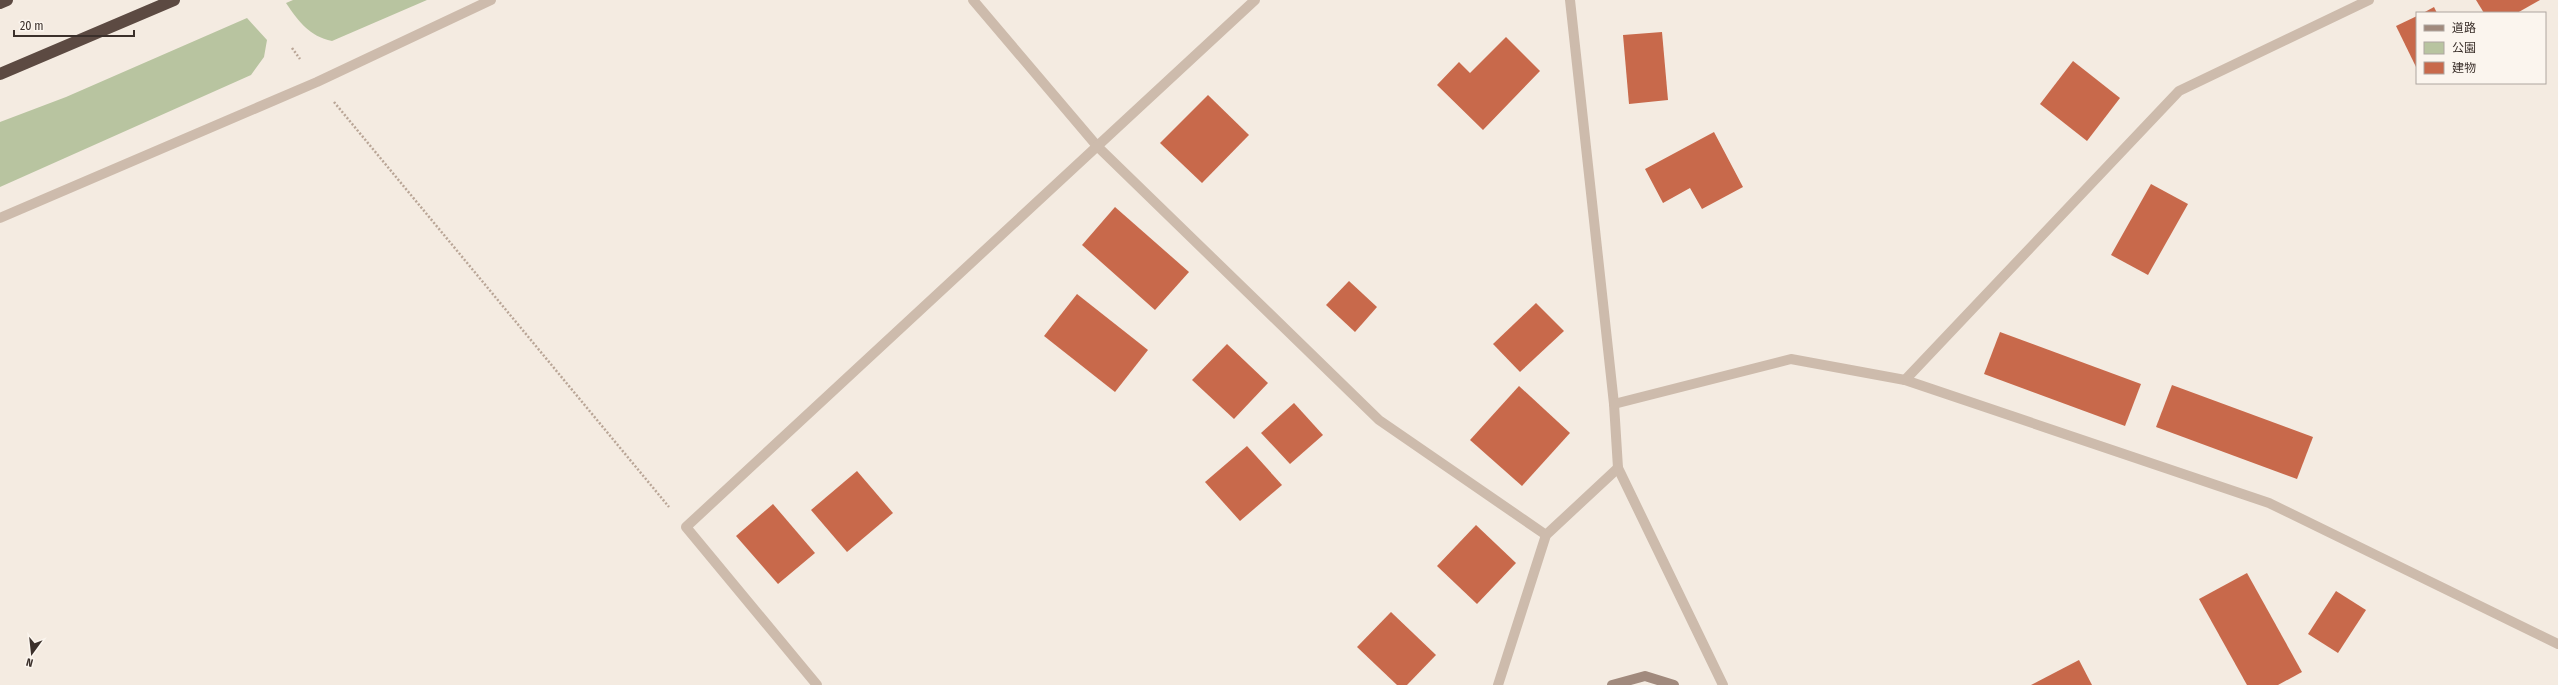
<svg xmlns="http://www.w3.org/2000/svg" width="2558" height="685" viewBox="0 0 2558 685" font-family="'Fira Sans Condensed','Noto Sans JP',sans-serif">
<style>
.green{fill:#b8c4a0}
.building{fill:#c8694b}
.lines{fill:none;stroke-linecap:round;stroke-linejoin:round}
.path{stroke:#b9a596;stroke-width:2.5;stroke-dasharray:2 2;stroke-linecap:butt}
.street{stroke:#cdbbac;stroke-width:10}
.secondary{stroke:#a18a7d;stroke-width:10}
.highway{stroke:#5c4a42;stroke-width:12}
</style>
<rect width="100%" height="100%" fill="#f4ebe1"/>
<g class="green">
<path d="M293,0H427L332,41C309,36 299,22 286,3Z"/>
<polygon points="247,18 267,40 264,57 251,75 0,187 0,122 66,97"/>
</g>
<g class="building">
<polygon points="2476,0 2540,0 2517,13 2484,13"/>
<polygon points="2434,7 2437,13 2423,13"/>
<polygon points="2417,16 2417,69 2396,26"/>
<polygon points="1662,32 1668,100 1629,104 1623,35"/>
<polygon points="1506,37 1540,71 1483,130 1437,85 1459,62 1470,73"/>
<polygon points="2073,61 2120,98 2087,141 2040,104"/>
<polygon points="1208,95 1249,135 1202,183 1160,143"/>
<polygon points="1714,132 1743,187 1702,209 1690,188 1663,203 1645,169"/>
<polygon points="2151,184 2188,204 2148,275 2111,255"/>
<polygon points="1115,207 1189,272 1155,310 1082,245"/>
<polygon points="1349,281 1377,307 1355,332 1326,305"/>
<polygon points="1077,294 1148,350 1115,392 1044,336"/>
<polygon points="1536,303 1564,331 1520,372 1493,344"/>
<polygon points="2000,332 2141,384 2125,426 1984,374"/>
<polygon points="1227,344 1268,383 1234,419 1192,380"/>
<polygon points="2172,385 2313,437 2297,479 2156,427"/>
<polygon points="1519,386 1570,433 1522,486 1470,440"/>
<polygon points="1294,403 1323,435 1290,464 1261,433"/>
<polygon points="1247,446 1282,485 1240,521 1205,482"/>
<polygon points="857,471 893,513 847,552 811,510"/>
<polygon points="773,504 815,553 778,584 736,536"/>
<polygon points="1476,525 1516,563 1477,604 1437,566"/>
<polygon points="2247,573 2302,672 2278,685 2247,685 2199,599"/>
<polygon points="2336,591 2366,610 2338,653 2308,634"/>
<polygon points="1391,612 1436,655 1407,685 1397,685 1357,647"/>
<polygon points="2079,660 2092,685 2031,685"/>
</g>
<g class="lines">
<g class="path">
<polyline points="292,48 300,59"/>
<polyline points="334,102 669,507"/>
</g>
<g class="street">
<polyline points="973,0 1097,146 1379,420 1546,535"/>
<polyline points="1570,0 1614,404 1618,468 1723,685"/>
<polyline points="0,218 317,82 491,0"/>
<polyline points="1905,380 2179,91 2369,0"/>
<polyline points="1614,404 1791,359 1905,380 2269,503 2558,644"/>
<polyline points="817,685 686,527 1255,0"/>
<polyline points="1498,685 1546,535 1618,468"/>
</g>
<polyline class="secondary" points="1612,685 1645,676 1674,685"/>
<g class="highway">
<polyline points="0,3 7,0"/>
<polyline points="0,74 174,0"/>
</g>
</g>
<rect x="2416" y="12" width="130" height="72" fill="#fbf5ee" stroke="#aea6a0"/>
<rect x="2424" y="25" width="20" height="6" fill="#a18a7d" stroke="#aea6a0"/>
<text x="2452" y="32" font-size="12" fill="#3b302b">道路</text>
<rect x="2424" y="42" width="20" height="12" fill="#b8c4a0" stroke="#aea6a0"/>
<text x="2452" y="52" font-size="12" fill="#3b302b">公園</text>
<rect x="2424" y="62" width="20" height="12" fill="#c8694b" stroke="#aea6a0"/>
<text x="2452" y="72" font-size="12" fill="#3b302b">建物</text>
<g transform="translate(32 653) rotate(195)" stroke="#fbf5ee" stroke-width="3" paint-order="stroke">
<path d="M0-3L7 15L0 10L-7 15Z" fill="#3b302b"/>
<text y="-6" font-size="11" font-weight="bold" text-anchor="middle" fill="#3b302b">N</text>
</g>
<path d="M14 30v6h120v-6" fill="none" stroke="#3b302b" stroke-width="2"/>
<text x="20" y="30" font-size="12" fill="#3b302b" stroke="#fbf5ee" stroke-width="3" paint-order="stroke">20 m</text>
</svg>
